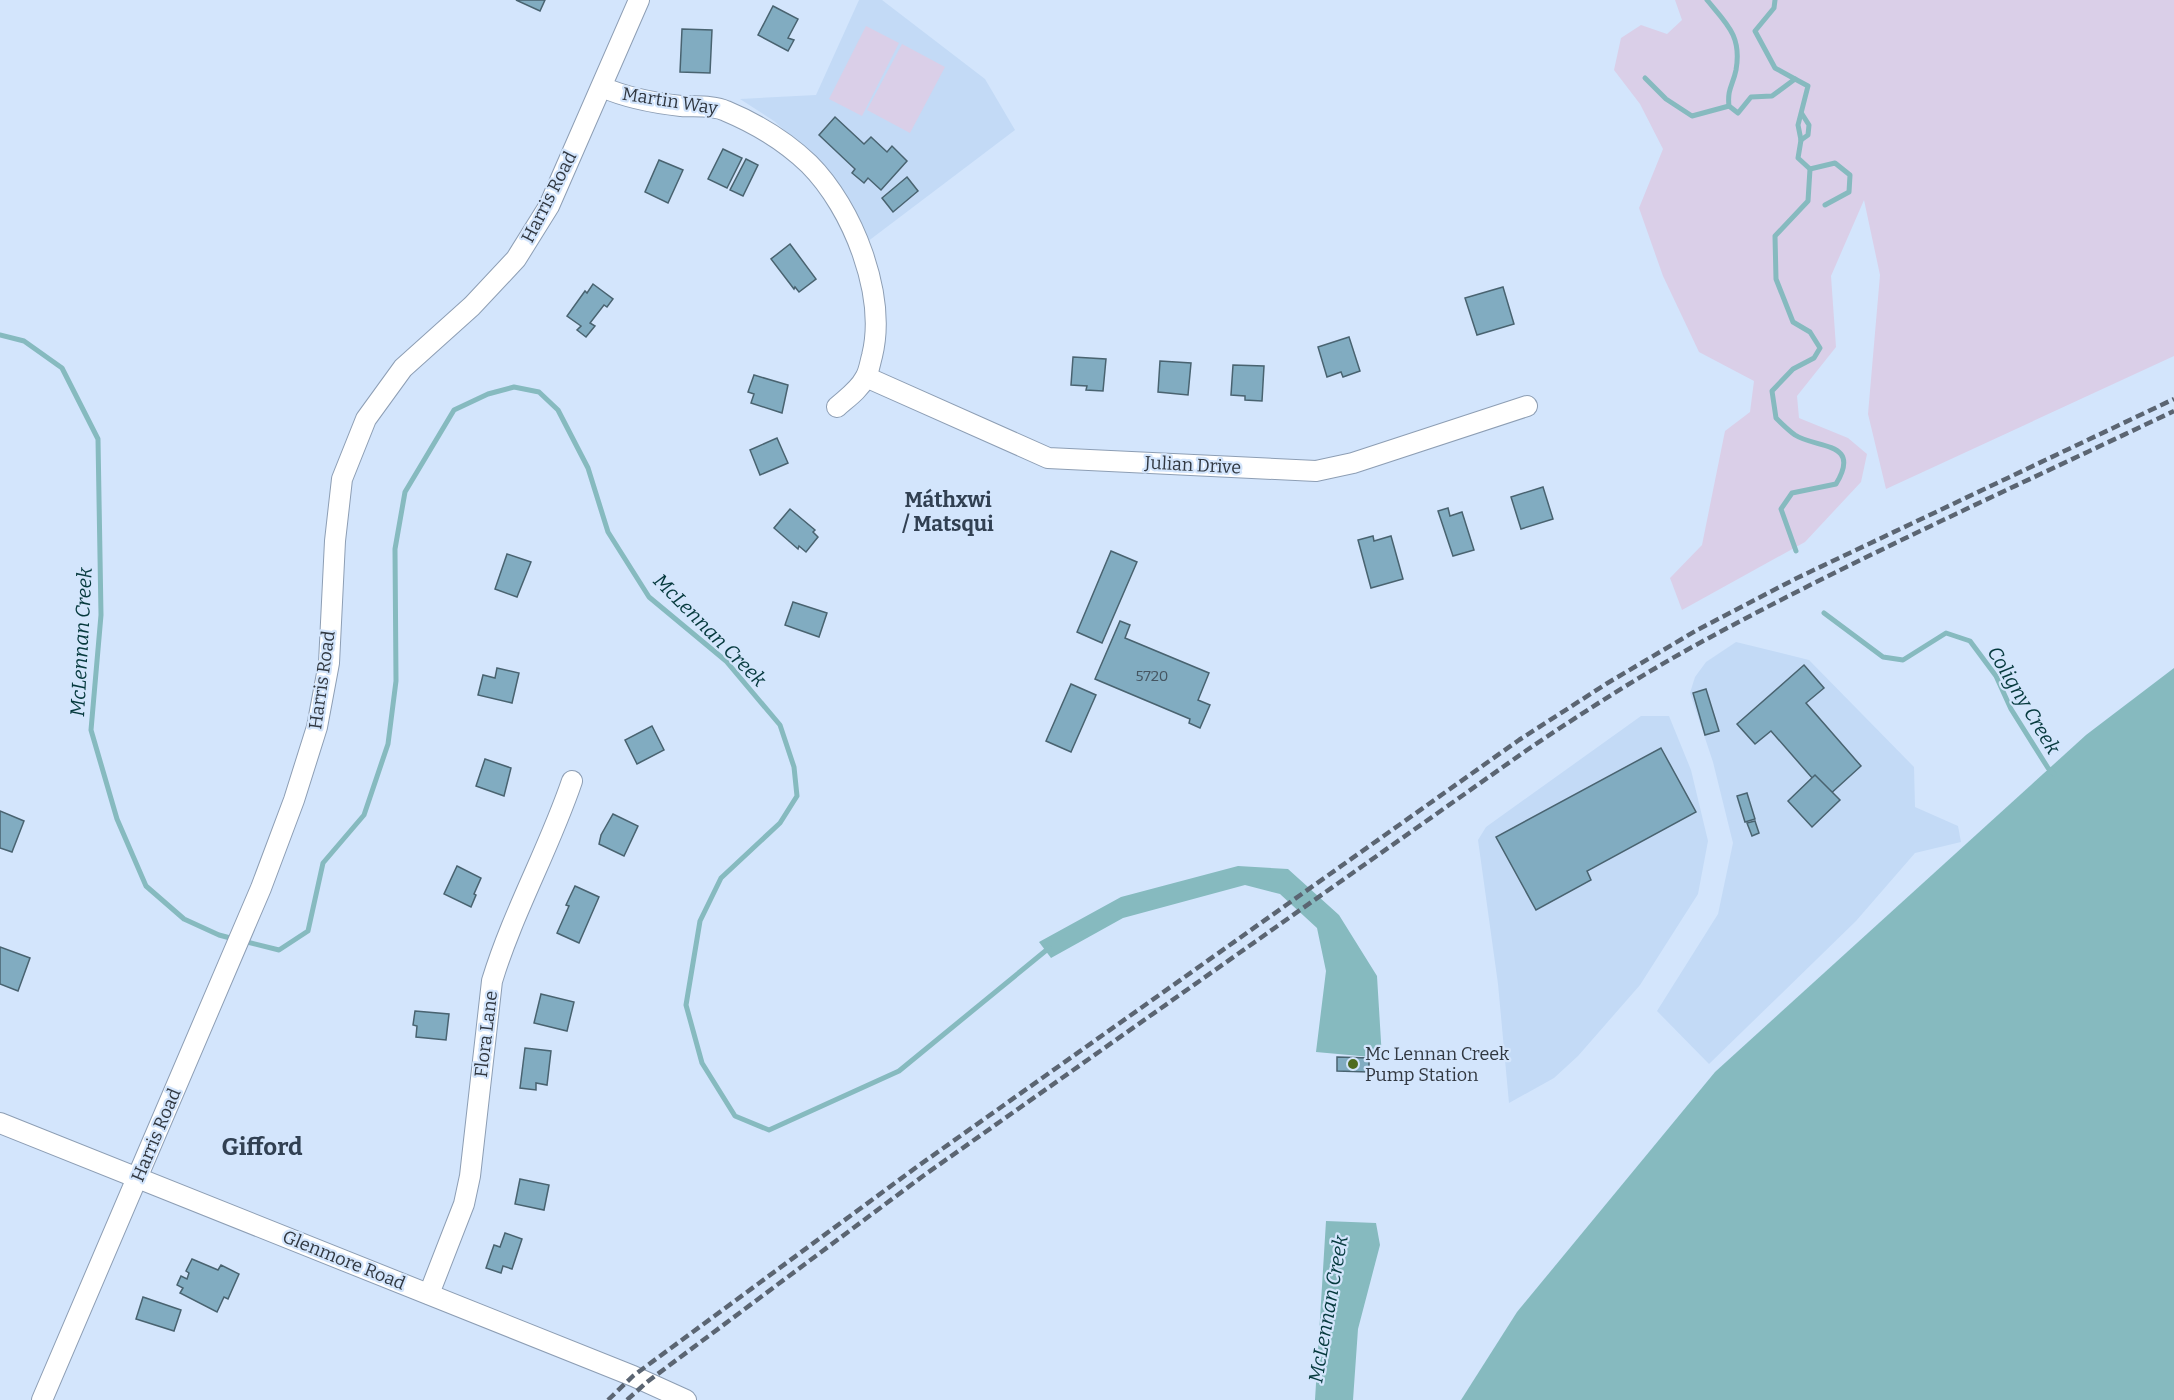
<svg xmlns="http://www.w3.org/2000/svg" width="2174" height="1400" viewBox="0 0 2174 1400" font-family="Bitter,serif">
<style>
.built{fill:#c3daf6}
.green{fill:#dacfe8}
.water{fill:#86babf}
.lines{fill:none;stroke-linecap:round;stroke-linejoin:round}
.stream{stroke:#86babf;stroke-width:5}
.building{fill:#81acc1;stroke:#496370;stroke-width:1.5}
.minor-casing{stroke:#8d9eb4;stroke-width:22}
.minor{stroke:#fff;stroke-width:20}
.rail{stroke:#5b6572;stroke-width:4.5;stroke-dasharray:9 4.5;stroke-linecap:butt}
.poi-dot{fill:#4f6c20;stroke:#d3e5fc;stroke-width:2}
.labels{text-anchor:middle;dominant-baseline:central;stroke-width:4.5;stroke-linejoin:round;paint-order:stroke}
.number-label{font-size:15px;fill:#455561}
.street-label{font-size:18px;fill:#313841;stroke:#d3e5fc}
.poi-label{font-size:18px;fill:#313841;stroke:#d3e5fc;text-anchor:start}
.water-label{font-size:20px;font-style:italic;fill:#05393d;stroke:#d3e5fc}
.quarter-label{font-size:21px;font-weight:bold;fill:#314052;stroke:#d3e5fc}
.district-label{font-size:24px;font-weight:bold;fill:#314052;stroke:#d3e5fc}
</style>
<rect width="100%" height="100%" fill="#d3e5fc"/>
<g class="built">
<polygon points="859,0 882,0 985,79 1015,130 867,242 854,209 837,183 817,159 774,121 740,99 816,95"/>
<polygon points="1736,642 1809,660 1914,767 1915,807 1958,826 1961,842 1915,853 1856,921 1709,1064 1657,1011 1718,914 1733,843 1713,762 1690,693 1695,677 1706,662"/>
<polygon points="1641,716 1669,716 1691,770 1708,841 1698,894 1640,985 1578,1056 1554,1078 1509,1103 1498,984 1478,840 1486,827"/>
</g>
<g class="green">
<polygon points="1675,0 2174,0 2174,356 1886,489 1868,414 1880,275 1864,200 1831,276 1836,347 1797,396 1799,418 1848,438 1867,454 1861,482 1805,542 1682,610 1670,578 1702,545 1725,431 1750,412 1754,381 1699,352 1663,276 1639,208 1663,149 1640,104 1614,70 1621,38 1641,25 1667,34 1682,20"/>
<polygon points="866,26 899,43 862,116 829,99"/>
<polygon points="902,44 945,67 910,133 867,110"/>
</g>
<g class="water">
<polygon points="2174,668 2174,1400 1461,1400 1517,1312 1715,1072 2086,735"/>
<polygon points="1238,866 1288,869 1339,915 1377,976 1382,1058 1316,1052 1326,971 1317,928 1280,894 1245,885 1123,918 1051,958 1039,942 1121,897"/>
<polygon points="1326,1221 1376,1223 1380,1245 1358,1329 1353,1400 1315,1400"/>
</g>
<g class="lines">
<g class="stream">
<path d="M1707,0C1727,24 1742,36 1736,70C1733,85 1727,89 1729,106L1738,113L1751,97L1772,96L1795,79L1808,86L1798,125L1801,140L1798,158L1810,169L1808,201L1775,236L1776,279L1793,322L1810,332L1820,348L1814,358L1793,369L1772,391L1776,418C1782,424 1788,430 1795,435C1817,449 1862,441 1836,484L1792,493L1781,509L1796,551"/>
<polyline points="1775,0 1774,8 1755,31 1775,68 1795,79"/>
<polyline points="1645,78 1666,99 1692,116 1729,106"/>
<polyline points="1801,140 1808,135 1809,125 1802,114"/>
<polyline points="1810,169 1835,163 1850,175 1849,192 1825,205"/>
<polyline points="0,335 24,341 62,368 98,439 101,615 91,730 117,819 146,886 184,919 219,935 234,939"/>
<polyline points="1824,613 1883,657 1903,660 1946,633 1970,641 1996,676 2011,709 2048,768 2054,774"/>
<polyline points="243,941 279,950 308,931 323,863 364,815 388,744 396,681 395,549 405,492 454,410 488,394 514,387 539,392 558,410 588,468 608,532 649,597 726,661 780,725 794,767 797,796 780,823 721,878 700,921 686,1005 702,1063 735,1116 769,1130 899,1071 1049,948"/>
</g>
</g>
<g class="building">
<polygon points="516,0 545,0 540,11"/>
<polygon points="773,6 798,19 788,38 794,40 788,51 758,35"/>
<polygon points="682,29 712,30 710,73 680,72"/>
<polygon points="835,117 864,144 871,137 887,152 892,146 907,161 881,190 868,178 864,183 852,173 855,169 819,135"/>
<polygon points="723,149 742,158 727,188 708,179"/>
<polygon points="746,159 758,165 743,196 730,190"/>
<polygon points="659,160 683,170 668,203 645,192"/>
<polygon points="907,177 918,191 893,212 882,198"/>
<polygon points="790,244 816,279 799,292 795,287 794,289 771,259"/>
<polygon points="593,284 613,299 607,307 604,305 590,323 595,326 586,337 577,330 581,326 567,316 585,291 587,293"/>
<polygon points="1503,287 1514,324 1477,335 1465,298"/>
<polygon points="1349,337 1360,371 1343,377 1341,372 1327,377 1318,347"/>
<polygon points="1073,357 1106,359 1103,391 1086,390 1087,386 1071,385"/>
<polygon points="1160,361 1191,363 1188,395 1158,392"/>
<polygon points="1233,365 1264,366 1262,401 1245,400 1245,396 1231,395"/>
<polygon points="754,375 788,385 782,413 751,403 754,394 748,392"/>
<polygon points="777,438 788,463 760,475 750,450"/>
<polygon points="1543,487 1553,519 1521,529 1511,497"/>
<polygon points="1448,508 1450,516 1462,512 1474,550 1453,556 1438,511"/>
<polygon points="790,509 815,530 813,532 818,537 806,552 799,546 798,549 774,528"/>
<polygon points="1373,536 1374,541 1391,536 1403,579 1371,588 1358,540"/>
<polygon points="1111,551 1137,562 1102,643 1077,632"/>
<polygon points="507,554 531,562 517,597 495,589"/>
<polygon points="793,602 827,613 819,637 785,625"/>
<polygon points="1120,621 1130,625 1125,638 1209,673 1198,700 1210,705 1200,728 1189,723 1190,719 1095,679"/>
<polygon points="1804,665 1824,688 1806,703 1861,766 1828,796 1771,731 1755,744 1737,724"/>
<polygon points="497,668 519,673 512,703 478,695 483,675 495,678"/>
<polygon points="1071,684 1096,695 1071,752 1046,741"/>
<polygon points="1706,689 1719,731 1705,735 1693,693"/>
<polygon points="652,726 664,750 637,764 625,740"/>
<polygon points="1661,748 1696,812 1587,871 1591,880 1536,910 1496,837"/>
<polygon points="485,759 511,768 504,796 476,786"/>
<polygon points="1815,775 1840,800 1812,827 1788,801"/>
<polygon points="1747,793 1755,819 1745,822 1737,796"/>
<polygon points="0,811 24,821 12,852 0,848"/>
<polygon points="613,814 638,826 624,856 599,844 601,835"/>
<polygon points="1755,821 1759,833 1752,836 1747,823"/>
<polygon points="457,866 481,878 474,894 476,895 471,907 444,894"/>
<polygon points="575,886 599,897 579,943 557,933 569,906 566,905"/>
<polygon points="0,947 30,958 18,991 0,984"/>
<polygon points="541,994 574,1002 567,1031 534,1023"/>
<polygon points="415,1011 449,1014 446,1040 416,1037 417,1026 413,1025"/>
<polygon points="525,1048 551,1051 547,1085 536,1083 536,1090 520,1088"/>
<polygon points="1337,1057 1369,1058 1369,1072 1337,1071"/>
<polygon points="520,1179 549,1185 544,1210 515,1204"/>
<polygon points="505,1233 522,1239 512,1269 503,1266 501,1273 486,1268 494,1245 500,1247"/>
<polygon points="192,1259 218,1270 221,1265 239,1274 228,1299 224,1297 217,1312 180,1293 183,1288 177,1285 181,1276 187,1279 189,1273 186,1271"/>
<polygon points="143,1297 181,1310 174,1331 136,1319"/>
</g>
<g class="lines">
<defs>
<g id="minor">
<path d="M602,87C627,98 654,103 681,106C695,107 713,105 726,111C757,124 785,141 809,164C853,208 887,295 872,356C870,363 869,372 865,378C859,390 847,398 837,407"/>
<polyline points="866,377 1048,458 1316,471 1353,463 1527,406"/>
<polyline points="0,1123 633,1376 686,1400"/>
<path d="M429,1294L464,1204L470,1176L492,981C513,912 549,849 572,781"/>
<polyline points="42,1400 261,888 294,800 317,727 329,663 335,541 342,479 366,419 403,368 472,306 516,259 549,206 639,0"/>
</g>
</defs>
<use href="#minor" class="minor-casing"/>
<use href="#minor" class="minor"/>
<g class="rail">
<polyline points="608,1400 633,1376 918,1166 1519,740 1606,684 1697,630 1797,578 2174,399"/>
<path d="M627,1400L647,1382L923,1176L1527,750C1585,711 1644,673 1705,640C1858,557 2017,486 2174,411"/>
</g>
</g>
<circle class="poi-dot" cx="1353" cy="1064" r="6"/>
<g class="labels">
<g class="number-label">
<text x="1152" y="676">5720</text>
</g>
<g class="street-label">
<text transform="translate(670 101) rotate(9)">Martin Way</text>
<text transform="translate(549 197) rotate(-63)">Harris Road</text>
<text transform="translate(1193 465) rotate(3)">Julian Drive</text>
<text transform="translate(322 680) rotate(-82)">Harris Road</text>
<text transform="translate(486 1034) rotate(-83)">Flora Lane</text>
<text transform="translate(156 1135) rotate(-67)">Harris Road</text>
<text transform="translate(344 1260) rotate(22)">Glenmore Road</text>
</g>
<g class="poi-label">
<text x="1365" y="1054">Mc Lennan Creek<tspan x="1365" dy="21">Pump Station</tspan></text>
</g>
<g class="water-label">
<text transform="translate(710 630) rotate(45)">McLennan Creek</text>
<text transform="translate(81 642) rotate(-87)">McLennan Creek</text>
<text transform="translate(2024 700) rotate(59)">Coligny Creek</text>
<text transform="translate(1328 1309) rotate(-80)">McLennan Creek</text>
</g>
<g class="quarter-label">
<text x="948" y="500">Máthxwi<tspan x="948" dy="24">/ Matsqui</tspan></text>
</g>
<g class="district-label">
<text x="262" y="1147">Gifford</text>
</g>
</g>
</svg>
